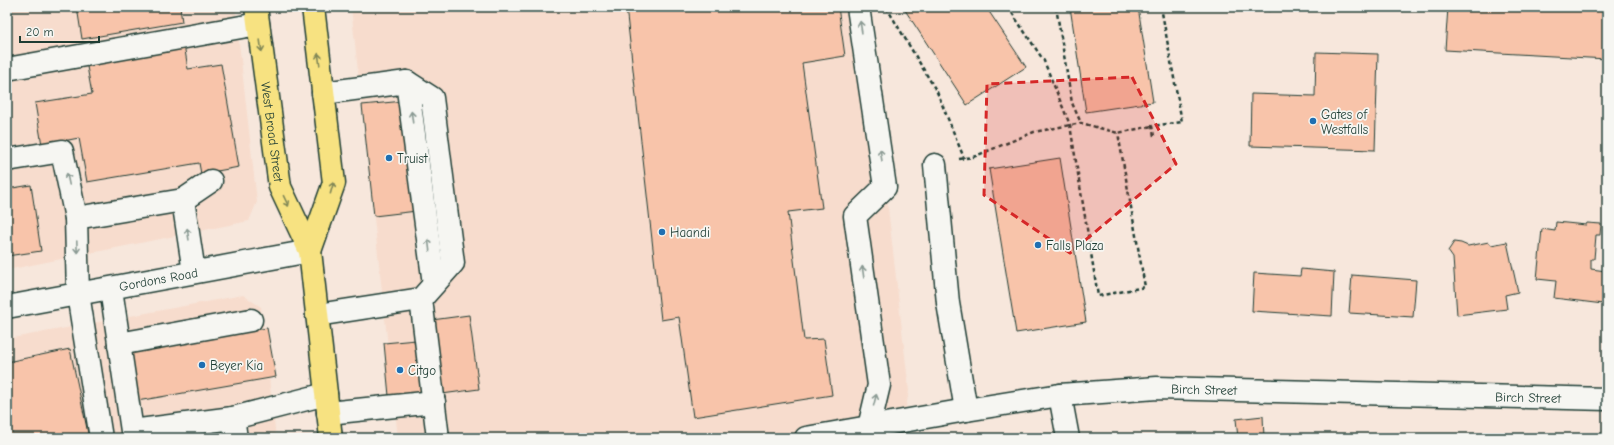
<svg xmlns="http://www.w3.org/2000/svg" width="1614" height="445" viewBox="0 0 1614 445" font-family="'Comic Neue',sans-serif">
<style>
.built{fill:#f7dccd}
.building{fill:#f8c4aa;stroke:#1f3d34}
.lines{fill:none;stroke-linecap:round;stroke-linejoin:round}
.minor-casing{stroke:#1f3d34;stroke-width:25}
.major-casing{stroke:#1f3d34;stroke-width:25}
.path{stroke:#1f3d34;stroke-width:2.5;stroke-dasharray:4 3;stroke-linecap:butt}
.minor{stroke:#f6f6f2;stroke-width:22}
.major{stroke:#f7e281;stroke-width:22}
.oneway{stroke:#8a9a93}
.oneway2{stroke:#808757}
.marked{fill:#d62828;fill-opacity:0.2;stroke:#d62828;stroke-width:3;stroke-dasharray:8 5;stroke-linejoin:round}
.poi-dot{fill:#1f6fb2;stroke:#f6f6f2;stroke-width:1.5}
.labels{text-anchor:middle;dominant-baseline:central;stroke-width:3.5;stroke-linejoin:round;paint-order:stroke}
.poi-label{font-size:13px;fill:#1f3d34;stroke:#f6f6f2;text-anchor:start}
.street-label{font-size:13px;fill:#1f3d34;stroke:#f6f6f2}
</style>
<rect width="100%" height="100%" fill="#f7e7dc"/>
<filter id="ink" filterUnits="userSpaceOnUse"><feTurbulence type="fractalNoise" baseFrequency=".025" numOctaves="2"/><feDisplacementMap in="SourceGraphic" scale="8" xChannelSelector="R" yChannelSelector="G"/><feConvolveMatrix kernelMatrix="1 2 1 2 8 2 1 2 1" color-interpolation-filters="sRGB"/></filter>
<g filter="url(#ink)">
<g class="built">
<polygon points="7,7 235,7 257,202 249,221 7,270"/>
<polygon points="351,7 865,7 909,391 900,438 398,438"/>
<polygon points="243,295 261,307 276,438 7,438 7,339"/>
</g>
<g class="building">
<polygon points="77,7 180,7 182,22 82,39"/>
<polygon points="626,7 838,7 845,56 802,63 822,208 788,212 804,340 824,339 832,395 693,417 679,317 661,320"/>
<polygon points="903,7 986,7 1026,67 967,105"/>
<polygon points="1070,7 1138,7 1153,102 1086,112"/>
<polygon points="1267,7 1293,7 1268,11"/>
<polygon points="1448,7 1607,7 1607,59 1445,50"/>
<polygon points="184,44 188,69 221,64 239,167 201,174 199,163 87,182 79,138 42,145 35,103 92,94 86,61"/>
<polygon points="1316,52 1378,54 1375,150 1250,146 1251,94 1315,96"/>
<polygon points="404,101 417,211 374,216 362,105"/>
<polygon points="1060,158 1086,322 1016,333 989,169"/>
<polygon points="31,185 41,251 7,256 7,189"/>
<polygon points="1556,222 1586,225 1587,223 1601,224 1600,235 1596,235 1594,259 1591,259 1591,269 1606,271 1603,304 1554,298 1556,281 1537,279 1542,229 1555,231"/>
<polygon points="1454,242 1461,243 1468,246 1489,242 1491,245 1507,242 1518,292 1505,295 1507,309 1457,315 1453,258 1448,251"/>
<polygon points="1301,269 1334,272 1332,316 1252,311 1254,273 1300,276"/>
<polygon points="1352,275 1416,280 1413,317 1349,313"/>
<polygon points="469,315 479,389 442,394 432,320"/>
<polygon points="267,328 276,377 137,401 128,352"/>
<polygon points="416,340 422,393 389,396 384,343"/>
<polygon points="70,349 89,438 7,438 7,362"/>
<polygon points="1263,416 1264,438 1238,438 1236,419"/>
</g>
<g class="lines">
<defs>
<g id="minor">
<polyline points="858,7 885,187 855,216 879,385 869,427 871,438"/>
<polyline points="7,69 258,24"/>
<polyline points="407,82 434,284"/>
<polyline points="7,160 62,151 76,218"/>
<polyline points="935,165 948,303 966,410"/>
<polyline points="183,200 211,181"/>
<polyline points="111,289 132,431 233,418 326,394"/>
<polyline points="421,299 438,438"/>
<path id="s1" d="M7,307L310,251"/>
<polyline points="317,315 421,299 453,263 432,98 407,82 323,93"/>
<polyline points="119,344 251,320"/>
<polyline points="1060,395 1068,438"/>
<polyline points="328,413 434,402"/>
<polyline points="233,418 236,438"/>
<polyline points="101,438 78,294 76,218 183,200 194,272"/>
<path id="s2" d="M806,438L966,410L1060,395L1157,388L1607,399"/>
</g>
<g id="major">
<path id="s3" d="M256,7L280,187L310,251L331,438"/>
<polyline points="310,251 334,183 313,7"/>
</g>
</defs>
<use href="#minor" class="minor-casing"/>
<use href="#major" class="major-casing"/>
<g class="path">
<polyline points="888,7 888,10 937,92 964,158"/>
<polyline points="1008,7 1044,61 1070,125 1098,296 1145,287 1118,133"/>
<polyline points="1056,7 1072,103 1081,123"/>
<polyline points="1154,136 1152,126 1182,122 1161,7"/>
<polyline points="959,159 973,157 1034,132 1081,123 1118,133 1152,126"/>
</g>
<use href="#minor" class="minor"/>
<use href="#major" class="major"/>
</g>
<defs><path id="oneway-shaft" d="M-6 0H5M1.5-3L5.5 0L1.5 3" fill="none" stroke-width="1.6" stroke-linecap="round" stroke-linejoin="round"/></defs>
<g class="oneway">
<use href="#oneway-shaft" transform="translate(861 27) rotate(-99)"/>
<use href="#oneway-shaft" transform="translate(412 117) rotate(-97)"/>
<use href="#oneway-shaft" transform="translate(881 155) rotate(-99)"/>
<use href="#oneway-shaft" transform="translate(68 179) rotate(-102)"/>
<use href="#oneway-shaft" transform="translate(188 234) rotate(-99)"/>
<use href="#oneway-shaft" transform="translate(429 245) rotate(-97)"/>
<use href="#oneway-shaft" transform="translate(77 247) rotate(88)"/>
<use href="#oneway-shaft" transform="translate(863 272) rotate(-98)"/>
<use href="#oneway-shaft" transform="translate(875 400) rotate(-76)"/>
</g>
<g class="oneway2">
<use href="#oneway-shaft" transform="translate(261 46) rotate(82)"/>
<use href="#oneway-shaft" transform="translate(319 59) rotate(-97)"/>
<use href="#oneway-shaft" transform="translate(332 188) rotate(-74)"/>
<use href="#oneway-shaft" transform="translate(286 201) rotate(64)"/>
</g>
</g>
<path class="marked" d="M1132,77L1176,164L1070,253L984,195L987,84Z"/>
<g class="poi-dot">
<circle cx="1313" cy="121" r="4"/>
<circle cx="389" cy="158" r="4"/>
<circle cx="662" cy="232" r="4"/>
<circle cx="1038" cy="245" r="4"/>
<circle cx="202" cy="365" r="4"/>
<circle cx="400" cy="370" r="4"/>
</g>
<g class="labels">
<g class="poi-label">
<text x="1321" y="114">Gates of<tspan x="1321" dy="15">Westfalls</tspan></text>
<text x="397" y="158">Truist</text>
<text x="670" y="232">Haandi</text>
<text x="1046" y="245">Falls Plaza</text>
<text x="210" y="365">Beyer Kia</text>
<text x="408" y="370">Citgo</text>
</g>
<g class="street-label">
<text stroke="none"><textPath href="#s3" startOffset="126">West Broad Street</textPath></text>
<text stroke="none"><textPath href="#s1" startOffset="154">Gordons Road</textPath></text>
<text stroke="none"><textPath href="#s2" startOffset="402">Birch Street</textPath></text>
<text stroke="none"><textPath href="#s2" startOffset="726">Birch Street</textPath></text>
</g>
</g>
<rect width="1614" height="445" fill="none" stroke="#f6f6f2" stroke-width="24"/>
<rect x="12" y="12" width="1590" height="421" fill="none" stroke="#1f3d34" stroke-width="1.5" filter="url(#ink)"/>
<path d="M20 36v6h79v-6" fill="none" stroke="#1f3d34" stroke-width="2"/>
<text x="26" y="36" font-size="12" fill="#1f3d34" stroke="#f6f6f2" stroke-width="3" paint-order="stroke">20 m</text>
</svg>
